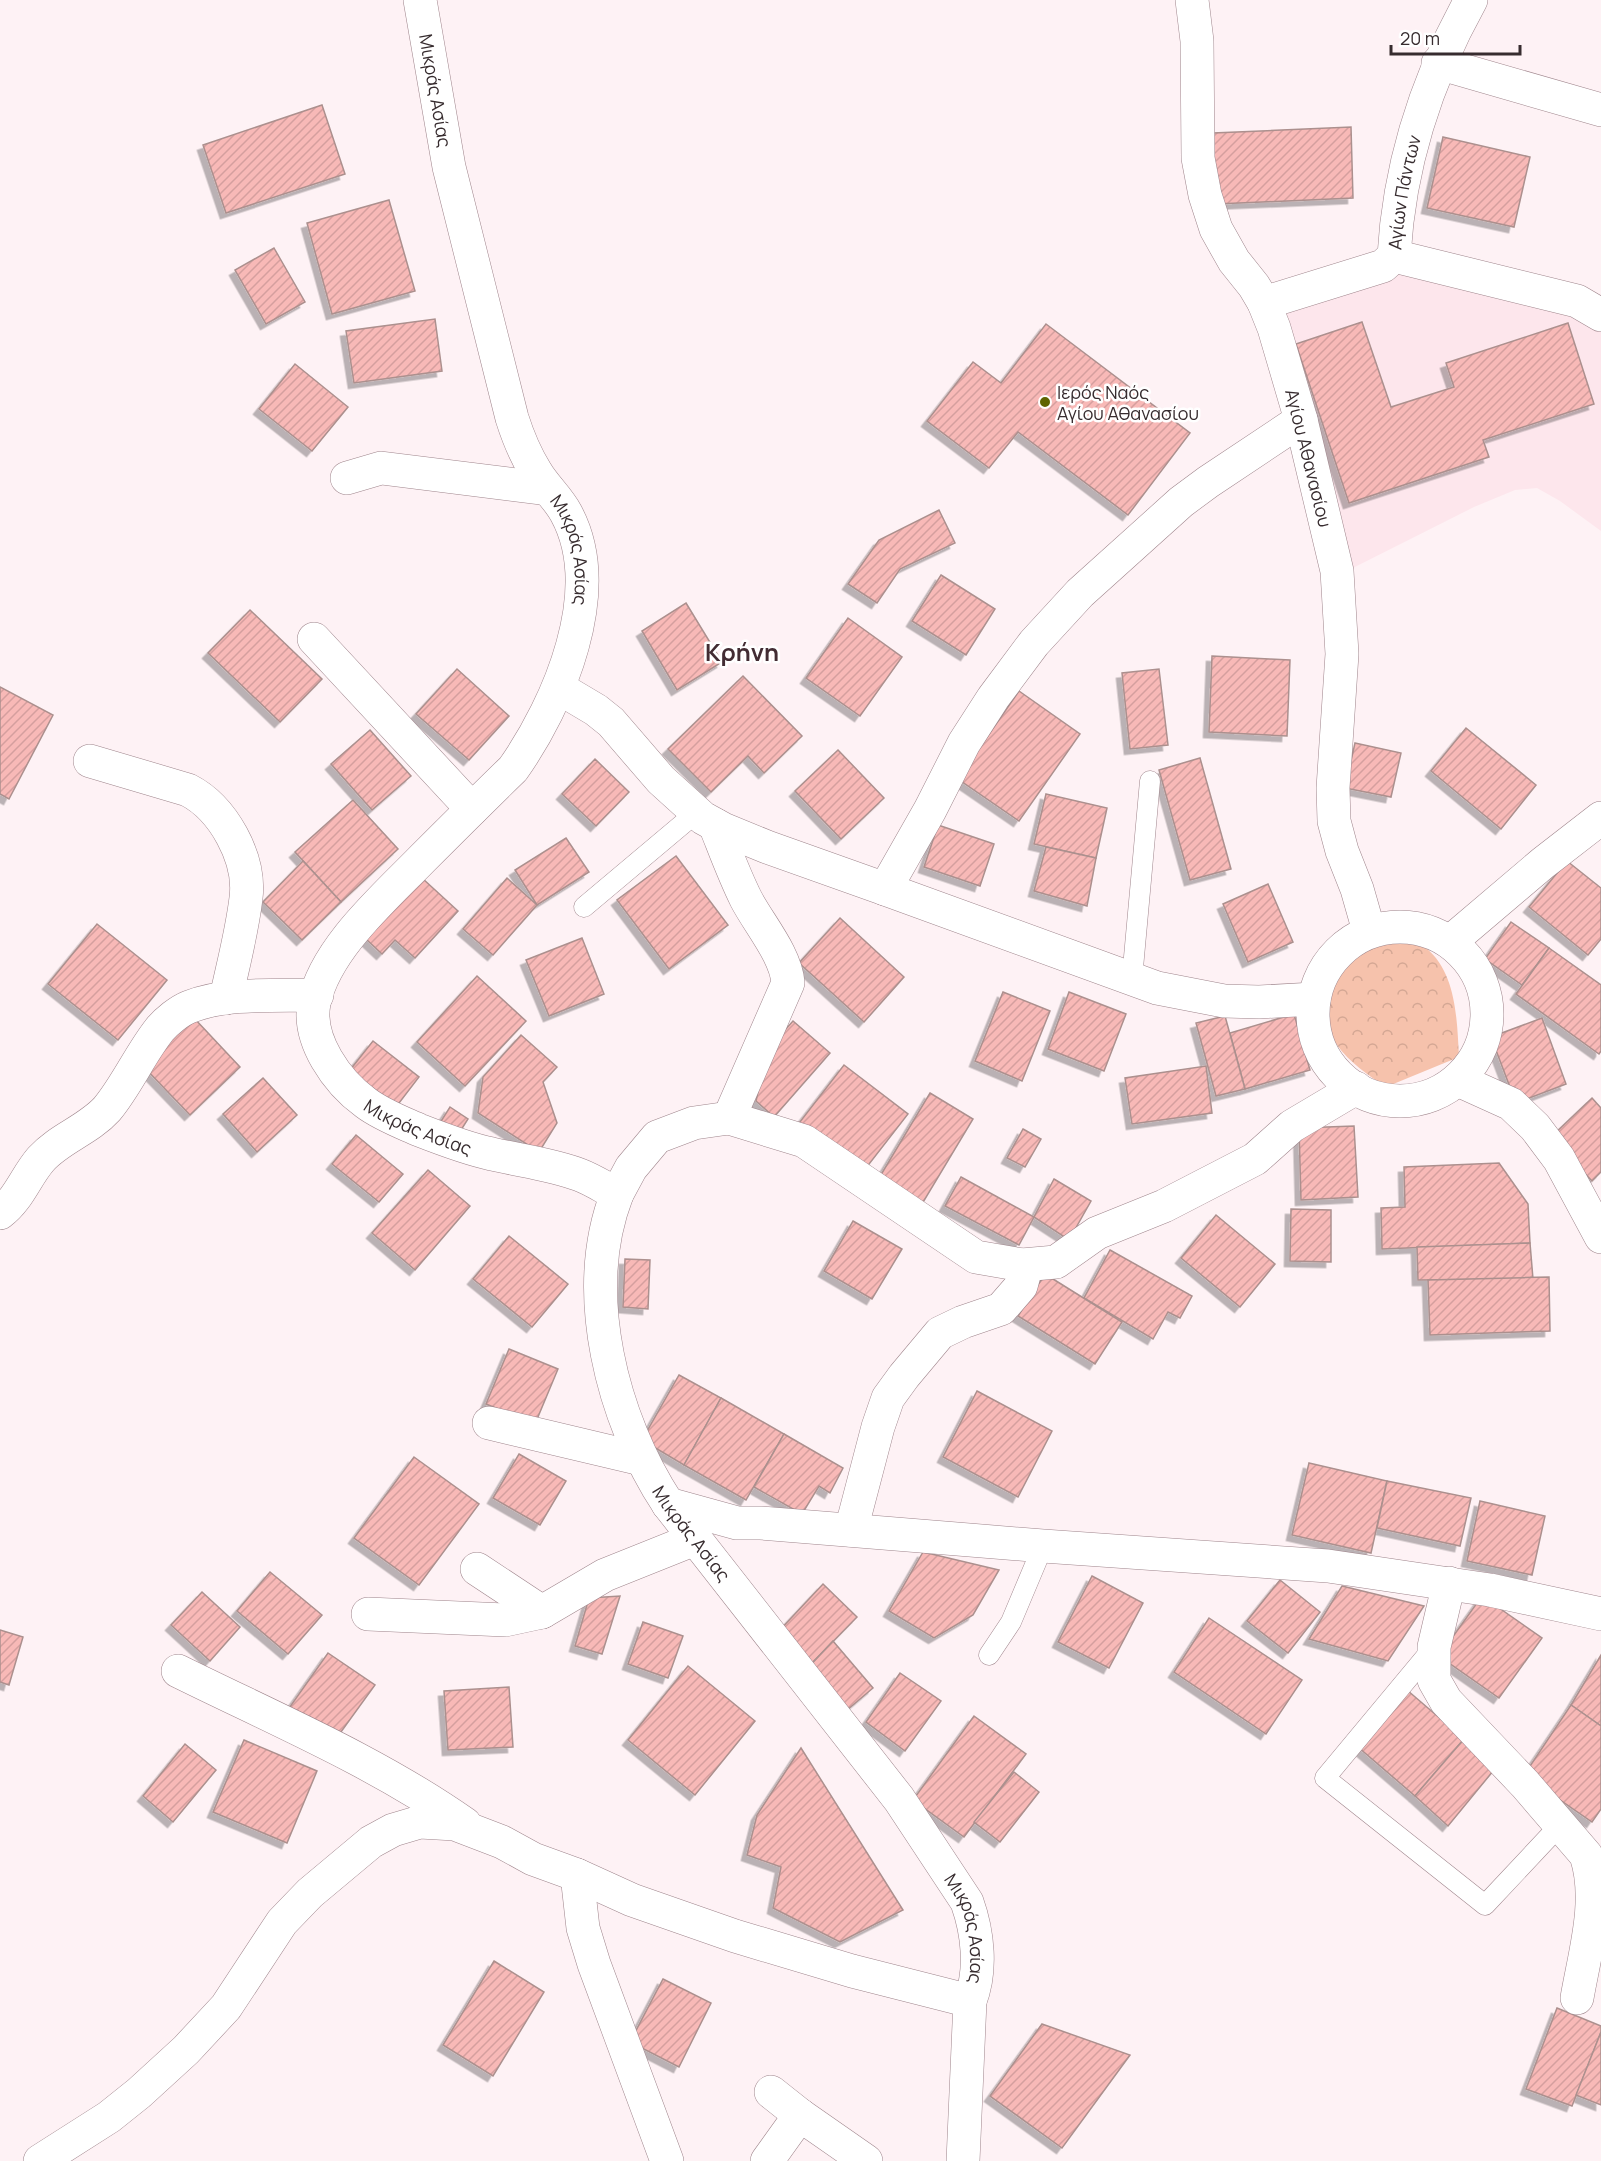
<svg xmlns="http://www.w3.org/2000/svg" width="1601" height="2161" viewBox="0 0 1601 2161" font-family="Manrope,sans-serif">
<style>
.built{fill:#fde6ec}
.park{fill:url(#park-crowns)}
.building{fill:url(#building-hatch);stroke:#ac908e;stroke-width:1.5;filter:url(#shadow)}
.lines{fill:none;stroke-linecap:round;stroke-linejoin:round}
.lane-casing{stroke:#9f858c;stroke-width:21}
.street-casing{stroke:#9f858c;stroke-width:34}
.secondary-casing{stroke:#9f858c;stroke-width:34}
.lane{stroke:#fff;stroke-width:20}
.street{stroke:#fff;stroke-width:33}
.secondary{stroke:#fff;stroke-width:33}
.poi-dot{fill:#5e6400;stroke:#fff;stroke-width:2}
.labels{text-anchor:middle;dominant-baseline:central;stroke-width:5;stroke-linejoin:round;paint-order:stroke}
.street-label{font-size:18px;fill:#372c2f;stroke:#fff}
.poi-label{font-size:18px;fill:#372c2f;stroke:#fff;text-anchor:start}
.district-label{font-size:24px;font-weight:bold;fill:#422c33;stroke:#fff}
</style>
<defs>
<pattern id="park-crowns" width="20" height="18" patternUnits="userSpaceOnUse" patternTransform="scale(1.5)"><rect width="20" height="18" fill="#f6c2ac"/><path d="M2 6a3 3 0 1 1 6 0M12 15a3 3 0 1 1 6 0" fill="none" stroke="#d4a794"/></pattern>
<pattern id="building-hatch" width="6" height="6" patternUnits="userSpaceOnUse" patternTransform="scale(1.5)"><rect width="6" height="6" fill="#f8b9b7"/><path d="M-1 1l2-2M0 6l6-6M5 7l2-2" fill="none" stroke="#d59f9e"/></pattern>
<filter id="shadow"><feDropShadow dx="-5.5" dy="5.5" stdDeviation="0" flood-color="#0004"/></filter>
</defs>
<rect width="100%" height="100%" fill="#fef2f5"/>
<polygon class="built" points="1413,270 1547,297 1601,330 1601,531 1560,501 1537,488 1515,490 1474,507 1331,579 1267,321 1340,290"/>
<path class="park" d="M1396,936C1407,939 1417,941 1426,948C1457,973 1457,1022 1459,1057L1386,1087C1369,1076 1349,1062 1337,1045C1310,1006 1332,951 1378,938C1383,936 1390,936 1396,936Z"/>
<g class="building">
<polygon points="322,105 345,174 226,213 203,145"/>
<polygon points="1351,127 1353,198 1216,204 1213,133"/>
<polygon points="1443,137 1530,157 1514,227 1427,208"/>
<polygon points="389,200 415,291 332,314 307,223"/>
<polygon points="274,248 305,302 266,324 235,270"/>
<polygon points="435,319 442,371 354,383 346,331"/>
<polygon points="1362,322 1391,407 1454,387 1446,363 1568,323 1594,404 1483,440 1489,457 1349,503 1296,344"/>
<polygon points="1046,324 1190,433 1128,515 1018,432 989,468 927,421 973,362 1001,383"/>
<polygon points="295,364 348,407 312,451 259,409"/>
<polygon points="939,510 955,543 900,569 877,603 848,584 879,540"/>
<polygon points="941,575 995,609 966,655 912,621"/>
<polygon points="686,603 722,662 677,690 642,631"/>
<polygon points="250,610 322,679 280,722 208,653"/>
<polygon points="848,618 902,657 860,716 806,678"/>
<polygon points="1212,656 1290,660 1287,736 1209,732"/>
<polygon points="457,669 509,716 469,760 416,714"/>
<polygon points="1159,669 1168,745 1130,749 1122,673"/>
<polygon points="743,676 802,736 764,773 748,756 711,792 668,749"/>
<polygon points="0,687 53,715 9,799 0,794"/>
<polygon points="1019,691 1080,734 1019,821 958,779"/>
<polygon points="1466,728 1536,785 1501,829 1431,771"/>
<polygon points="370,730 411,776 372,810 331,764"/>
<polygon points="1355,743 1401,753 1391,797 1345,788"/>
<polygon points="838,750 884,798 841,839 795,791"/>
<polygon points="1200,758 1231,869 1190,880 1159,770"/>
<polygon points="595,759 629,792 596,826 562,794"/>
<polygon points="1046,794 1107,808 1096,858 1034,844"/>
<polygon points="353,800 398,849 341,902 295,852"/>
<polygon points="938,825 994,844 980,886 924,867"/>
<polygon points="566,838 589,872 537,905 515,870"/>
<polygon points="1046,847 1096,858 1087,906 1034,891"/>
<polygon points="676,856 728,925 669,969 617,900"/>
<polygon points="303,861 341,902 302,940 263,902"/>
<polygon points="1567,861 1601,888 1601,939 1588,955 1529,907"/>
<polygon points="422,878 458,911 415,958 395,940 382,954 366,939"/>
<polygon points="507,878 537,905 493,955 463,929"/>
<polygon points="1268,884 1293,942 1248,962 1223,904"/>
<polygon points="840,918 904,977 864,1022 799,963"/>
<polygon points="1511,922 1549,948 1522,985 1485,959"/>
<polygon points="97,924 167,980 118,1040 48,984"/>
<polygon points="582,938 604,994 549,1016 526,960"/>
<polygon points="1549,948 1601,985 1601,1051 1599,1054 1516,994"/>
<polygon points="477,976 526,1021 465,1086 417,1042"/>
<polygon points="1003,992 1050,1011 1022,1081 975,1061"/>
<polygon points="1069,992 1126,1014 1104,1071 1048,1049"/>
<polygon points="1294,1014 1310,1070 1245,1089 1230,1033"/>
<polygon points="1225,1016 1245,1089 1216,1096 1196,1023"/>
<polygon points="194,1018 240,1067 190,1115 143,1066"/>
<polygon points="1542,1018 1566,1084 1516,1103 1491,1037"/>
<polygon points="793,1021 830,1053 774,1117 756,1101 767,1050"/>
<polygon points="521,1035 557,1067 543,1082 557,1123 539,1152 478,1113 483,1077"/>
<polygon points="373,1041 419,1077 396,1107 350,1070"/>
<polygon points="844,1065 908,1114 859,1177 796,1127"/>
<polygon points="1206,1066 1212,1113 1132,1124 1125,1078"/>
<polygon points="263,1078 297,1115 257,1152 223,1114"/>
<polygon points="930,1093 973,1119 922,1204 879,1178"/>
<polygon points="1592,1098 1601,1108 1601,1172 1592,1181 1551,1137"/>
<polygon points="450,1107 468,1119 456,1138 438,1126"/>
<polygon points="1354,1126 1358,1197 1301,1200 1299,1128"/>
<polygon points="1023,1129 1041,1139 1025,1167 1007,1158"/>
<polygon points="356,1135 403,1174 379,1202 332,1164"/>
<polygon points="1499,1163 1528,1204 1530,1243 1382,1249 1381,1208 1405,1207 1404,1167"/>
<polygon points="428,1170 470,1206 415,1270 372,1233"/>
<polygon points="961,1177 1034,1217 1019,1245 945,1206"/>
<polygon points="1054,1179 1091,1201 1069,1240 1034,1217"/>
<polygon points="1291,1209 1331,1210 1331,1262 1290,1261"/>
<polygon points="1216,1215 1275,1264 1240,1307 1181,1258"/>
<polygon points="853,1221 902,1249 872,1299 824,1271"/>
<polygon points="509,1236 568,1284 532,1327 473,1279"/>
<polygon points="1530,1243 1533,1279 1418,1280 1417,1247"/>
<polygon points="1110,1250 1192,1296 1180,1318 1168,1312 1153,1339 1084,1298"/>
<polygon points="625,1259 650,1260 648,1309 623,1307"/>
<polygon points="1045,1274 1122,1322 1095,1364 1018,1316"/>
<polygon points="1549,1277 1550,1331 1430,1335 1428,1280"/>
<polygon points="509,1349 558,1369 535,1424 486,1404"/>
<polygon points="679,1375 721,1398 684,1465 642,1440"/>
<polygon points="977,1391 1052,1431 1018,1497 943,1457"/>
<polygon points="721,1398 784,1434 746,1500 684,1465"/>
<polygon points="784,1434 843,1468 830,1493 819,1486 802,1514 754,1487"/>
<polygon points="519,1454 566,1481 540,1525 493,1498"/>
<polygon points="414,1457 479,1504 419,1585 354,1538"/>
<polygon points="1309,1463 1387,1481 1371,1553 1292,1535"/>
<polygon points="1387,1481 1471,1498 1460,1546 1377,1528"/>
<polygon points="1480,1501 1545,1516 1532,1575 1467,1561"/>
<polygon points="923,1552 999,1570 973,1615 934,1638 889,1611"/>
<polygon points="270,1572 322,1615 288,1654 237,1611"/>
<polygon points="1092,1576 1143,1603 1109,1668 1058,1642"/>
<polygon points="1280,1580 1320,1612 1288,1653 1247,1621"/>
<polygon points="823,1584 857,1617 811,1664 778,1632"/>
<polygon points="1342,1586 1424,1606 1388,1661 1309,1639"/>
<polygon points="202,1592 240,1627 210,1661 171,1625"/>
<polygon points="620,1596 602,1654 575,1646 589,1598"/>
<polygon points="1482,1596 1542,1638 1499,1698 1439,1656"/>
<polygon points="1209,1618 1302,1680 1266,1734 1174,1672"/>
<polygon points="643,1622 683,1636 668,1678 628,1664"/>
<polygon points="0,1630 23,1637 9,1685 0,1682"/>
<polygon points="833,1641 873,1688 840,1716 804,1672"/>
<polygon points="328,1653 375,1685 333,1743 287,1711"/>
<polygon points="1601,1655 1601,1726 1571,1705"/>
<polygon points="688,1666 755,1721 695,1795 628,1740"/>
<polygon points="900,1673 941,1701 905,1751 866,1722"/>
<polygon points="509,1687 513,1747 448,1750 444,1691"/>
<polygon points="1407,1690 1464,1739 1415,1796 1358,1747"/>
<polygon points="1571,1705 1601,1726 1601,1809 1592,1822 1524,1775"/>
<polygon points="974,1716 1026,1754 964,1837 913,1800"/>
<polygon points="1464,1739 1498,1765 1448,1826 1415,1796"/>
<polygon points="244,1740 317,1771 287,1843 213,1812"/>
<polygon points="185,1744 216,1770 173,1822 143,1796"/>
<polygon points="801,1748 903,1910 840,1942 773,1908 781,1867 747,1855 757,1815"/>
<polygon points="1014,1772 1039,1792 1000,1842 974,1822"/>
<polygon points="494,1961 544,1992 493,2076 443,2045"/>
<polygon points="663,1979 711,2003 679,2067 630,2042"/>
<polygon points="1557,2008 1601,2026 1601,2032 1572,2106 1526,2089"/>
<polygon points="1042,2024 1130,2055 1062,2148 990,2096"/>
<polygon points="1601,2032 1601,2105 1576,2095"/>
</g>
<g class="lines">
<defs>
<g id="lane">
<polyline points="584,907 697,812"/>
<polyline points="1132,979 1150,781"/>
<polyline points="1434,1647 1325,1778 1485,1905 1560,1825"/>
<polyline points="989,1655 1011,1622 1043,1546"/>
</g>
<g id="street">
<polyline points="1438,63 1601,110"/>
<polyline points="1394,256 1577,301 1601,315"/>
<path id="s1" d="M1264,303L1383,266L1394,256C1399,166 1427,79 1471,0"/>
<polyline points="1301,420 1337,571 1342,654 1333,788 1334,821 1342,851 1357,889 1369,931"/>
<polyline points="347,478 381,468 548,489"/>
<polyline points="314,639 472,809"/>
<path d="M90,761L188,790C223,808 251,858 246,898C242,932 233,965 226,998"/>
<path d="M715,825C725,850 734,875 746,899C759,924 786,955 788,983L729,1118"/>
<polyline points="885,889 1157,988 1224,1001 1259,1002 1314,999"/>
<circle cx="1400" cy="1014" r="87"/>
<polyline points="1450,942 1543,863 1601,818"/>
<polyline points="1458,1080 1511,1104 1535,1127 1559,1159 1601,1237"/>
<polyline points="617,1194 631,1168 657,1137 694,1123 729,1118 804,1141 976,1257 1022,1265 1056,1262 1097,1233 1164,1206 1255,1159 1292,1126 1356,1088"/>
<path d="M0,1213C19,1199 26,1176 41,1159C60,1138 88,1130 107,1109C127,1085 140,1054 160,1029C167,1021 179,1011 189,1007C226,992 277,996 317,995"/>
<polyline points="489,1423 641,1459"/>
<polyline points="851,1530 878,1427 888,1398 904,1376 940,1333 963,1322 1001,1309 1021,1286 1024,1275 1022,1265"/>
<polyline points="477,1569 542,1612 605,1575 695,1539"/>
<path d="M1449,1583L1434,1647V1680L1446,1701L1525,1784L1586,1855C1601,1900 1585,1952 1577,1998"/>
<polyline points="368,1614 505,1620 542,1612"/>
<path d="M178,1671C275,1719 377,1762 465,1824"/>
<polyline points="577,1875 583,1928 594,1964 667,2161"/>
<polyline points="771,2092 800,2115 866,2161"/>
<polyline points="40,2161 109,2117 139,2093 186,2050 226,2007 282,1922 310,1893 371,1842 393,1830 420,1822 455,1824 502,1842 533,1859 577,1875 632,1900 735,1936 852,1971 970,2001"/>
<polyline points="767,2161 800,2115"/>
</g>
<g id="secondary">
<path id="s2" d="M420,0L449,167L512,418C518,437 526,456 536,472C544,486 558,498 566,513C608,590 559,704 513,769C482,799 452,829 422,859C385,897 325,949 314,1003C307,1040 337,1082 366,1103C382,1115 401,1122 419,1130C442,1139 468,1149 492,1154C522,1161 552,1164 580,1175C593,1180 605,1188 617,1194C579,1292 612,1419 668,1504L899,1799L967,1902C978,1933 982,1970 970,2001L963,2161"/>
<polyline points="559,688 596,710 611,722 661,780 703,818 723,829 767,847 885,889 930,810 964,743 993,698 1034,643 1080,593 1181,502 1208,482 1301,420 1274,328 1264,303 1254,286 1234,261 1216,229 1205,195 1198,158 1197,41 1192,0"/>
<polyline points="668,1504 737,1523 761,1523 1043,1546 1328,1566 1490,1590 1601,1614"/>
</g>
</defs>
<use href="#lane" class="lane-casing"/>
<use href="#street" class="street-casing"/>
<use href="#secondary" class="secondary-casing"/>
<use href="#lane" class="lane"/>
<use href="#street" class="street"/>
<use href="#secondary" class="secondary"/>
</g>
<circle class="poi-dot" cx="1045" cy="402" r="6"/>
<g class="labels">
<g class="street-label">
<text stroke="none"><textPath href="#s2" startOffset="92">Μικράς Ασίας</textPath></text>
<text stroke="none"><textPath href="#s1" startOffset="204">Αγίων Πάντων</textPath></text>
<text transform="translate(1309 458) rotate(76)">Αγίου Αθανασίου</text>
<text stroke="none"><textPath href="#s2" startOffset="576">Μικράς Ασίας</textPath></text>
<text stroke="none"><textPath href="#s2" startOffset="1298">Μικράς Ασίας</textPath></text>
<text stroke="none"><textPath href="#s2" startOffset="1872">Μικράς Ασίας</textPath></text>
<text stroke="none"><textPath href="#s2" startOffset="2358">Μικράς Ασίας</textPath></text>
</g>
<g class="poi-label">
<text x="1057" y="392">Ιερός Ναός<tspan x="1057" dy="21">Αγίου Αθανασίου</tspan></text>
</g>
<g class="district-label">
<text x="742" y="651">Κρήνη</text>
</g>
</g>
<path d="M1391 45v9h129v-9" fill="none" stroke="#372c2f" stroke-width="3"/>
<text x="1400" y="45" font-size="18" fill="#372c2f" stroke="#ffffff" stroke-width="4.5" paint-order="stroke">20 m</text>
</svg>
